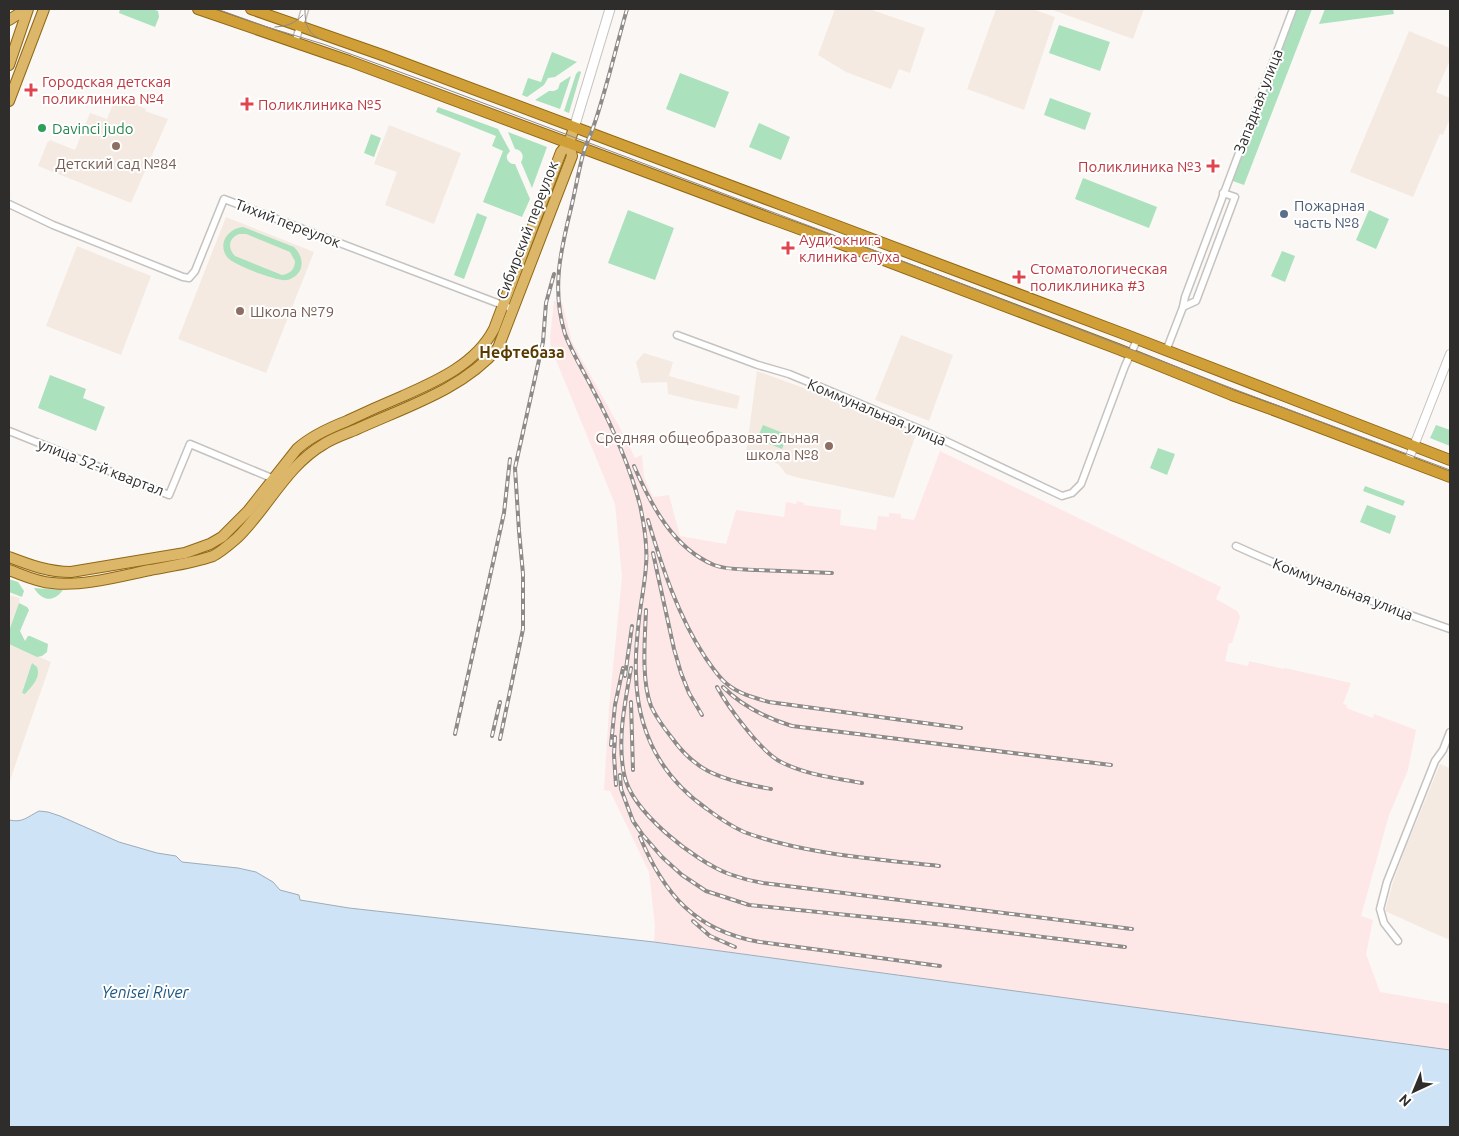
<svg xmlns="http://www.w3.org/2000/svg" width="1459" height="1136" viewBox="0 0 1459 1136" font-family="Ubuntu,sans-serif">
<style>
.built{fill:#f5eae2}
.industrial{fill:#fee8e7}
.green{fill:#abe1bd;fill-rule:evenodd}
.water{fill:#cee3f5;stroke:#9eacb9}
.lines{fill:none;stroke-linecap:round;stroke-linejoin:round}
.minor-casing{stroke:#c6c2bf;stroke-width:9}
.tertiary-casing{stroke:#c6c2bf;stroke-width:10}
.secondary-casing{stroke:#c6c2bf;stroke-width:11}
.primary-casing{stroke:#906814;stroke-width:12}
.trunk-casing{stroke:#906814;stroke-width:12}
.minor{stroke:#fff;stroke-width:6}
.tertiary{stroke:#fff;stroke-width:8}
.secondary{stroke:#fff;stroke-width:9}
.primary{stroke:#dcb76a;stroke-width:10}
.trunk{stroke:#d09f38;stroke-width:10}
.tram{stroke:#8d8a88;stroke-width:1}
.rail-casing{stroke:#8d8a88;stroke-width:4}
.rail{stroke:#fff;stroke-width:2;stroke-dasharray:5.5;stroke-linecap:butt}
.health-dot{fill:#e0444e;stroke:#fff;stroke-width:2}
.leisure-dot{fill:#2e9e5b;stroke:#fff;stroke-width:2}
.education-dot{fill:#8d6e63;stroke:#fff;stroke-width:2}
.service-dot{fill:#5c6f8a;stroke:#fff;stroke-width:2}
.labels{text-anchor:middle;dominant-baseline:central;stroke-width:4;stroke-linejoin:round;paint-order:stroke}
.health-label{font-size:15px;fill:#be3a42;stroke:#fff;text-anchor:start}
.street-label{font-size:15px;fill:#2f2d2c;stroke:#fff}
.leisure-label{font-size:15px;fill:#27864d;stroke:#fff;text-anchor:start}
.education-label{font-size:15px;fill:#785e54;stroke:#fff}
.service-label{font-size:15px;fill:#4e5e75;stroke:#fff;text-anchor:start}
.neighbourhood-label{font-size:16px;font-weight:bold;fill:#5a3a00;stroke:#fff}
.water-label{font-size:16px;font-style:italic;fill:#1c5680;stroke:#fff}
</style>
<rect width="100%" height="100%" fill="#fbf7f4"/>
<g class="built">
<polygon points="835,9 869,9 925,28 910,73 899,69 891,89 846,72 818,55"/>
<polygon points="996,9 1032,9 1055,17 1024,110 967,89"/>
<polygon points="1050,9 1144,9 1133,39"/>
<polygon points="1409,31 1450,48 1450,60 1436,92 1450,98 1450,118 1443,135 1440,134 1413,197 1350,172"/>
<polygon points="116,96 146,109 145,111 168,119 131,203 38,166 47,143 50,140 75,150 90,113 107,119"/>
<polygon points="389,125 461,153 434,224 385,205 397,172 374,164"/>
<polygon points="226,217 314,252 266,373 178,339"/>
<polygon points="77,246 151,276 121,355 46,326"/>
<polygon points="901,335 953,355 929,421 875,400"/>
<polygon points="644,353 673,362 669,376 740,396 737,409 697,401 668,394 667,382 641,383 636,362"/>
<polygon points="757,371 823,395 916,434 894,498 795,477 786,474 779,465 769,459 757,458 745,461"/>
<polygon points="9,595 20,598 19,603 9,631"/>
<polygon points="9,644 51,662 9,783"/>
<polygon points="1440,764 1450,768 1450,940 1429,931 1385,911 1393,882 1404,852"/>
</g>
<polygon class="industrial" points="554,301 562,302 572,342 620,428 635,458 642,455 644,477 653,497 669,495 680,536 726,544 736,510 784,517 786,502 796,504 797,501 804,503 804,505 841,510 840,525 876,530 878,516 889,517 889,513 901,514 901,518 914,520 940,451 1221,587 1216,599 1237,611 1240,617 1232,643 1229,643 1225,661 1248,666 1249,661 1284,669 1285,668 1351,683 1343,704 1347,705 1346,708 1373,718 1374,714 1416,730 1408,770 1389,815 1361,916 1373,920 1366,954 1380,992 1450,1004 1450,1050 654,942 655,926 649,872 610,791 604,790 609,707 622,577 615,504 551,348 550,338"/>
<g class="green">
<polygon points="120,9 152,9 158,11 159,17 155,27 119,13"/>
<polygon points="1297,9 1312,9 1244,185 1230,180"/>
<polygon points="1325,9 1393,9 1394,14 1319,24"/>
<polygon points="1059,25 1110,42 1100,71 1049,53"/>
<polygon points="552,52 577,62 555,77 548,78 544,85 527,97 522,95 528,78 541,82"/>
<polygon points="579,71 581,72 569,113 564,111 576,74"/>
<polygon points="680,73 729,92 715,128 666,109"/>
<polygon points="571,76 560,109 535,100 549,91 554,91 558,89 560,83"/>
<polygon points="1050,98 1091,113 1085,130 1044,115"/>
<path d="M438,107L498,129L510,151L507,155C506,160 509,164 515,164L530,199L522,217L483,202L503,151L492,146L496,136L436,112Z"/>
<polygon points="759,123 790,137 781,160 749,147"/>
<path d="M508,132L547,147L532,188L521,162C525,156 522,150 515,149Z"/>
<polygon points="371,134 381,138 374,157 364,153"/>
<polygon points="1083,178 1157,207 1149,228 1075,199"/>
<polygon points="628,210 674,228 655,280 608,263"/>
<polygon points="1369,210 1389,219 1376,249 1356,240"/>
<polygon points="477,213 487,217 464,279 454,275"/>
<path d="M243,227L294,247C300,253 303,260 301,268C299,274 293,279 287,280C278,282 233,265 227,257C217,243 229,228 243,227ZM239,234H246L290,252L295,261C295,269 290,274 282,275L235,256C227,248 229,238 239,234Z"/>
<polygon points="1282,251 1295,256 1285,282 1271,276"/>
<polygon points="50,375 86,389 83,398 105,407 96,431 38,408"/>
<polygon points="763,425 788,435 782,449 757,439"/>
<polygon points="1436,425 1450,430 1450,446 1430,438"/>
<polygon points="1158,448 1175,454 1167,475 1150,468"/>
<polygon points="1365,486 1405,501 1403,506 1363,491"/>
<polygon points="1367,505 1396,516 1390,534 1360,522"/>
<polygon points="9,579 18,582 24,591 22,597 9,592"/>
<path d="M34,588L63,590C53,603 42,601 34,588Z"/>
<polygon points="19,603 27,607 29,610 20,631 25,641 28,636 30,636 48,644 47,652 42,656 37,657 9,644 9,631"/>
<path d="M32,663L37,667C41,678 32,686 25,694L22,693Z"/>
</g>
<path class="water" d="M39,811L48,812L60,816L119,842L157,853L176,856L182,862L238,868L256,872L273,882L280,890L299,895L300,900L349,908L654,942L1450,1050V1127H9V820C23,823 27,817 39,811Z"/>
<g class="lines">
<defs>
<g id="minor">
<polyline points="295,43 305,9"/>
<polyline points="9,204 53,225 183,277 189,278 195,271 224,199 513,309"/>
<polyline points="1183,307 1196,301 1235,197 1223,193"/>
<polyline points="677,335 758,365 789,374 830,391 933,435 1062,496 1072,493 1081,484 1125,366 1137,340"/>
<polyline points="1166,351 1183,307 1185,297 1293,9"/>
<polyline points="9,431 169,495 190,444 274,479"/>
<path d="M1236,546C1306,578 1378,604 1450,629"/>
<polyline points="1398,941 1384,923 1380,909 1387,882 1435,761 1443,750 1450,732"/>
</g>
<polyline id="tertiary" points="1408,461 1450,354"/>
<polyline id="secondary" points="574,128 610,9"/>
<g id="primary">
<polyline points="9,20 20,13 23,9"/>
<polyline points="9,65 28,9"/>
<polyline points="9,101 44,9"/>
<path d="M9,557C30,565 48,572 71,572L185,553L210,544L222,537L248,511L297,449C311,436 329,428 347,421C366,412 384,404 403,396C437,381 476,364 494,329L561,152L569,143L574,128"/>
<path d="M9,570C23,575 37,582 52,583C81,587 121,576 150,570C170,566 193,563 213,556C221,552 230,544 237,538C268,508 286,466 324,444C333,438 345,434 355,430C405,407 462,390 498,348L572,156L569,143"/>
</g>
<g id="trunk">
<polyline points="198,9 349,61 772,219 852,248 1118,349 1232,395 1279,412 1450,477"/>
<polyline points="251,9 385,56 798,211 1124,334 1450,460"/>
</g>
</defs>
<use href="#minor" class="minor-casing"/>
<use href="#tertiary" class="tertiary-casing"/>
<use href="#secondary" class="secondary-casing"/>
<use href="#primary" class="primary-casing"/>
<use href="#trunk" class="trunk-casing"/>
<use href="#minor" class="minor"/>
<use href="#tertiary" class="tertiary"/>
<use href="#secondary" class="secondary"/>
<use href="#primary" class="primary"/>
<use href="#trunk" class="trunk"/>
<g class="tram">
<polyline points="217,9 267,27 323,44 430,83 897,259 1239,391 1450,470"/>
<path d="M305,10C305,23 307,34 321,39"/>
<path d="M275,27C287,26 294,24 303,15"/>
</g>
<defs>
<g id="rail">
<path d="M627,9C616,47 607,87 594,125C591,134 587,142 584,151C579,168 576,187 572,204C561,249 551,288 565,334C572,353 583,370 592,388C610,422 630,467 640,505C644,524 648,545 646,565C645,583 641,601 639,619C637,637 635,656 636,674C637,731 660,776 707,809C719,818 731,826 744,832C803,854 876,859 939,866"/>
<path d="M634,466C651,505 673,548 714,565C726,570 742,569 756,570C781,571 807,572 832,573"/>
<path d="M648,520C662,567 678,616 705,657C712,667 718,677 727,684C739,694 755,698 769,702L961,728"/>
<polyline points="653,553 674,649 681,673 689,693 702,715"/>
<path d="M646,610C645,637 641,680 651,706C656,717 664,728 672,738C682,752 693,763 708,771C728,781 750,785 771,789"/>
<path d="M631,668C625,703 617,739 624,774C631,812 695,861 729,874C740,878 751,881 763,883L1132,929"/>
<polyline points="625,676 632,626"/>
<path d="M717,687C728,707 761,752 781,762C806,775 836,778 862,783"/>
<path d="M723,687C742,706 766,718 792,726L1111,765"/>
<polyline points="631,702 633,770"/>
<polyline points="455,734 504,513 510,459"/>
<polyline points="492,736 500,702"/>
<polyline points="615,737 614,755 616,785"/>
<polyline points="500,739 523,629 523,574 519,531 515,468 543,342 546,303 554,274"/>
<polyline points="611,745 615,705 623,668"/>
<polyline points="620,775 621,789 633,821 642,834 662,857 682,875 706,891 749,905 945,925 1125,947"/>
<path d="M640,837C664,894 695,931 760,942L940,966"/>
<polyline points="693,921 710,936 735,947"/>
</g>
</defs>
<use href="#rail" class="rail-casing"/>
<use href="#rail" class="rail"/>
</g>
<g class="health-dot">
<path d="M28.5 82.5h5v5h5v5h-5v5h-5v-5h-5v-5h5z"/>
<path d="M244.5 96.5h5v5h5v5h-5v5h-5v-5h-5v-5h5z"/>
<path d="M1210.5 158.5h5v5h5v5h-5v5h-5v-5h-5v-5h5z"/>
<path d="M785.5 240.5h5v5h5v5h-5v5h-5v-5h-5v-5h5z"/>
<path d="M1016.5 269.5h5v5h5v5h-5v5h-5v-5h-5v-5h5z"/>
</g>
<circle class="leisure-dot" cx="42" cy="128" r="5"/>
<g class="education-dot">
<circle cx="116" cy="146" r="5"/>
<circle cx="240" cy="311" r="5"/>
<circle cx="829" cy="446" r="5"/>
</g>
<circle class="service-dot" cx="1284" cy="214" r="5"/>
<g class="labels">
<g class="health-label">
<text x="42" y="81">Городская детская<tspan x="42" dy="17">поликлиника №4</tspan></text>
<text x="258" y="104">Поликлиника №5</text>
<text x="1202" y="166" text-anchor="end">Поликлиника №3</text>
<text x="799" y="239">Аудиокнига<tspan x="799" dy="17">клиника слуха</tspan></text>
<text x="1030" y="268">Стоматологическая<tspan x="1030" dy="17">поликлиника #3</tspan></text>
</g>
<g class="street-label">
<text transform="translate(1258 101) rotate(-69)">Западная улица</text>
<text transform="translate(288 223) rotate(21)">Тихий переулок</text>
<text transform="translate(527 230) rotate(-69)">Сибирский переулок</text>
<text transform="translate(877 412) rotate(23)">Коммунальная улица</text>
<text transform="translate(101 467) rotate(21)">улица 52-й квартал</text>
<text transform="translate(1343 589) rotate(21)">Коммунальная улица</text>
</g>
<g class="leisure-label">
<text x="52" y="128">Davinci judo</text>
</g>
<g class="education-label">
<text x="116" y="163">Детский сад №84</text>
<text x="250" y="311" text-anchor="start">Школа №79</text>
<text x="819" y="437" text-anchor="end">Средняя общеобразовательная<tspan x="819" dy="17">школа №8</tspan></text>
</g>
<g class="service-label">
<text x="1294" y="205">Пожарная<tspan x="1294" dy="17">часть №8</tspan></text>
</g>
<g class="neighbourhood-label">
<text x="522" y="352">Нефтебаза</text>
</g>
<g class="water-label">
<text x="145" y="992">Yenisei River</text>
</g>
</g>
<rect width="1459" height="1136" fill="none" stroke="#2f2d2c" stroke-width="20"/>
<g transform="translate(1414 1091) rotate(224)" stroke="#ffffff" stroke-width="4" paint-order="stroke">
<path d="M0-4L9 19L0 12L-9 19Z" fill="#2f2d2c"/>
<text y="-8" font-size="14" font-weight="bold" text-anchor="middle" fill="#2f2d2c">N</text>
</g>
</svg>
